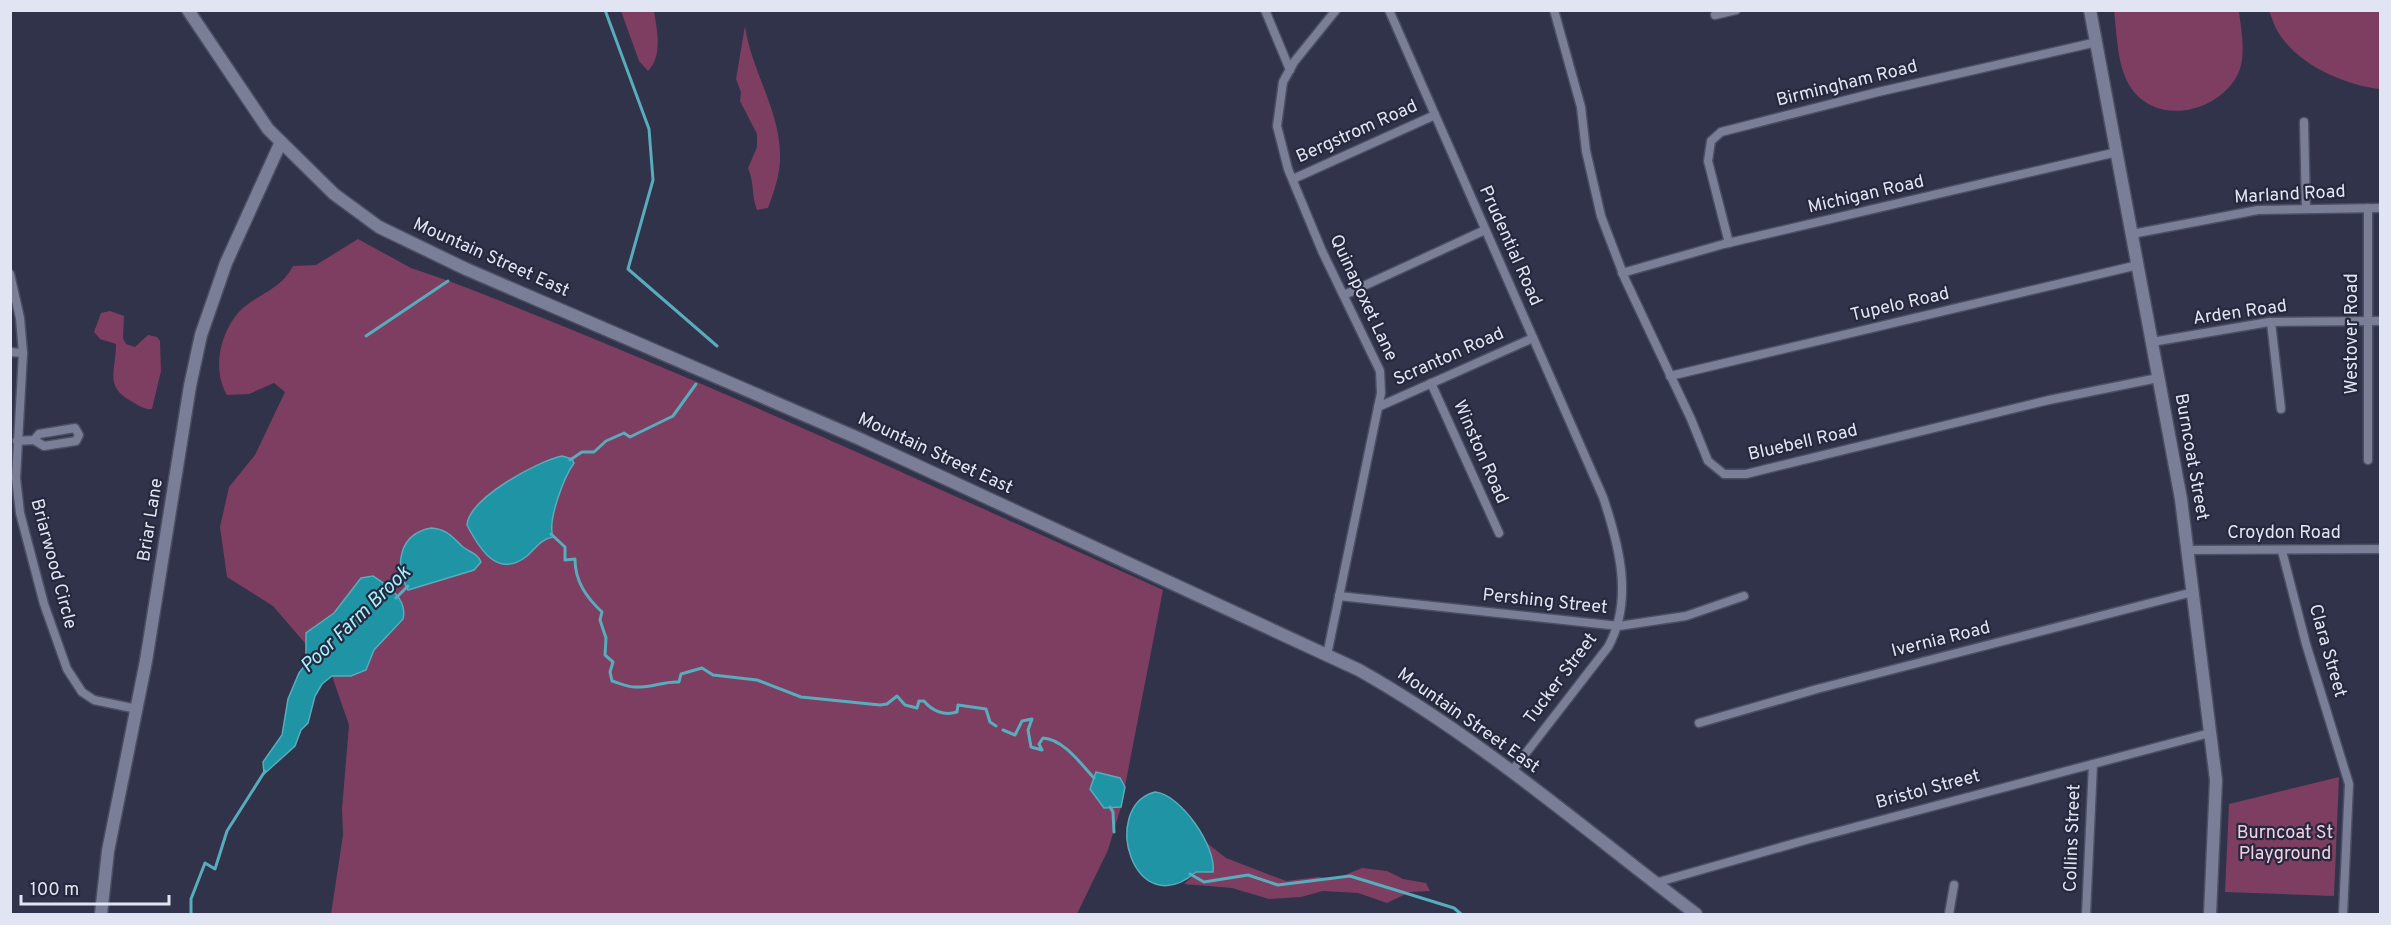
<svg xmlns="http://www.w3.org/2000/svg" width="2391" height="925" viewBox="0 0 2391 925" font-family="Overpass,sans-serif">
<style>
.green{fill:#7d3e61}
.water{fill:#1e94a5;stroke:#58acbc;stroke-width:1.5}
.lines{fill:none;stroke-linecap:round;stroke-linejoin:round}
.stream{stroke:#58acbc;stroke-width:3}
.street-casing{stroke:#4c4f62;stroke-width:11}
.secondary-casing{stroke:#4c4f62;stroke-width:15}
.street{stroke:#7a7e97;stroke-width:8}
.secondary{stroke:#7a7e97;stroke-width:12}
.labels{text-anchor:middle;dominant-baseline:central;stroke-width:4.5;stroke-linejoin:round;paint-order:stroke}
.street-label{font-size:18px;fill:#e1e4f2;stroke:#26293e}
.park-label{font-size:18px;fill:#f7cfe3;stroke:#26293e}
.water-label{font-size:20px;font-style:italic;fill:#a4f2ff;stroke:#26293e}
</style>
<rect width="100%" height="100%" fill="#303349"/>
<g class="green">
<path d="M621,11H654C657,30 663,56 648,71L639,61Z"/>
<path d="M2114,11H2239C2241,31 2247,55 2238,74C2217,115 2152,127 2128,83C2117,62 2117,34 2114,11Z"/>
<path d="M2269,11H2380V89C2344,85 2298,65 2278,32C2274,26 2272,17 2269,11Z"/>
<path d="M745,26C751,70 780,110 780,155C781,172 774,192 768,208L757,210C751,195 755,185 748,168L757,147V134L740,101L741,92L736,79Z"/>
<path d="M358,239L411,268L449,281C692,374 927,484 1163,590L1121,807L1108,850L1077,914H331L343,835L342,809L349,725L332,676L304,642L273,606L227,577L220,527L229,487L255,455L285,392L274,383L249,394L227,395C211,369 221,328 243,308C261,293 282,288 293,266L316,265Z"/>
<path d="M110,311L124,316L123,338L126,344L135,347L148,335L157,337L160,341L161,371L152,409C144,410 138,405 131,401C104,386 116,371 116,344L100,339L94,332L101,313Z"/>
<polygon points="2339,777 2334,896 2225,892 2229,804"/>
<polygon points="1207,843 1226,858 1286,881 1318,877 1335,879 1362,868 1387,871 1403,879 1426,883 1430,891 1410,892 1387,903 1358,893 1323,891 1301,897 1269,899 1232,888 1184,884 1197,872 1203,873 1214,867"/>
</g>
<g class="water">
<path d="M562,456L572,459L574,463C564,477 547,521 553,537C541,539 536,548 527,556C498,579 480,550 467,525C469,498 538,461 562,456Z"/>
<path d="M431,528C447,529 452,537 463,547C471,553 477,553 481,562L474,570L408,590C394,565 399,534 431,528Z"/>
<path d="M373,576C388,586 408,599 403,619L374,650L366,670L351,676H332L322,684L315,696L308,723L301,730L295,746L264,774L263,762L282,735L288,699L299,673L306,664V633L334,613L361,578Z"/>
<polygon points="1096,772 1120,778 1125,787 1121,807 1104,808 1090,789"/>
<path d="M1155,792C1181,794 1217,848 1213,872H1196C1134,925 1099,807 1155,792Z"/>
</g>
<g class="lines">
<g class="stream">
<polyline points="605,10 649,129 653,180 628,269 717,346"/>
<polyline points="366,336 448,281"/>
<polyline points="570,460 582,452 594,452 606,441 624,433 630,437 673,416 696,384"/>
<path d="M551,534L565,547V560L575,559C575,581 586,597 602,612L600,620L606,638L605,655L613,662L610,672L612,681C619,683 628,687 635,687C651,688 664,681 679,682L681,674L702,668L713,675L757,680L801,697L880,705L887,704L897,696L905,705L917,708L919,701H924C932,711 944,716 957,712L958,705L986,709L990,722L996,726"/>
<polyline points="396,598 408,586"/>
<path d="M1003,730L1015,735L1022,721L1032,719L1028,730L1031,747L1042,750L1039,744L1043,738C1063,739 1081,764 1094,778"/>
<polyline points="1110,807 1113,812 1114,832"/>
<polyline points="1190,874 1204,882 1248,875 1278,885 1350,876 1454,908 1461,914"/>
<polyline points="191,914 191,899 205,863 215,869 227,831 265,771"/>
</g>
<defs>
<g id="street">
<polyline points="1265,10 1290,70"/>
<path d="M1389,10L1603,497C1619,545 1634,600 1608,647L1512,771"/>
<polyline points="1554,10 1581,107 1586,151 1601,216 1625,279 1691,419 1708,461 1724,474 1746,474 2049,400 2158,378"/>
<polyline points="1715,15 1736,10"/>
<polyline points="2304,122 2306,209"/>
<polyline points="1293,179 1435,115"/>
<polyline points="2368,208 2368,460"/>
<polyline points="2132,234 2258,210 2380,208"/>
<polyline points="1729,243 1708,161 1711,141 1721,132 1878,92 2097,42"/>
<polyline points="1622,273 1724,244 2117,152"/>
<polyline points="10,274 20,318 23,353 16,478 20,513 44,604 67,669 82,692 94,700 137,709"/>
<polyline points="1344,295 1485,230"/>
<polyline points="2271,322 2281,409"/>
<polyline points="2152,342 2269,322 2380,321"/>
<polyline points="10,352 23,353"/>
<polyline points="1670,376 2138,265"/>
<polyline points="1431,383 1499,533"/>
<polyline points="1378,407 1533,338"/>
<polyline points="17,441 34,440 44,446 76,441 79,435 75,428 39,434 34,440"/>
<polyline points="2187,550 2380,549"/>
<polyline points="2282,551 2306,644 2349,784 2343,914"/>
<polyline points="1339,596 1619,626 1686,616 1744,596"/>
<polyline points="1327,655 1381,393 1380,371 1322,251 1288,169 1277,126 1283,82 1294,62 1336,10"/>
<polyline points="1699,723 1817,689 2193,592"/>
<polyline points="1655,883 1806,840 2210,733"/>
<polyline points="1949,914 1954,885"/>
<polyline points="2086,914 2093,764"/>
</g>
<g id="secondary">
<path d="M188,10L268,129L334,194L379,227L466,269L860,439L1359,670C1480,738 1586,831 1696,914"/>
<polyline points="2090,10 2181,499 2216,780 2210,914"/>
<polyline points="101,914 108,851 146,661 190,386 201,335 226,263 280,144"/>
</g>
</defs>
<use href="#street" class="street-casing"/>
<use href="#secondary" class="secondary-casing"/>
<use href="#street" class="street"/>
<use href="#secondary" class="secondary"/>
</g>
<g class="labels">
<g class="street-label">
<text transform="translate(1847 84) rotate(-14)">Birmingham Road</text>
<text transform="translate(1357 132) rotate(-24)">Bergstrom Road</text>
<text transform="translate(1866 195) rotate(-13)">Michigan Road</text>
<text transform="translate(2290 195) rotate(-3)">Marland Road</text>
<text transform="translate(1510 246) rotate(66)">Prudential Road</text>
<text transform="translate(491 258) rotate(24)">Mountain Street East</text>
<text transform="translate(1363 298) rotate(65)">Quinapoxet Lane</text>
<text transform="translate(1900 305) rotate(-13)">Tupelo Road</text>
<text transform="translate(2240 313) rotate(-8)">Arden Road</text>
<text transform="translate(2352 334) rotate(-90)">Westover Road</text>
<text transform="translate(1449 357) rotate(-24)">Scranton Road</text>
<text transform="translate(1803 443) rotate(-13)">Bluebell Road</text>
<text transform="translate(1480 452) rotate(66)">Winston Road</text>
<text transform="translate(935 454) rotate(25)">Mountain Street East</text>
<text transform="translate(2191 457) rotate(80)">Burncoat Street</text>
<text transform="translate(151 520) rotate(-81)">Briar Lane</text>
<text x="2284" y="533">Croydon Road</text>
<text transform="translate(53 564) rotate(75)">Briarwood Circle</text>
<text transform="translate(1545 602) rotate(6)">Pershing Street</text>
<text transform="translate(1941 640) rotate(-14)">Ivernia Road</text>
<text transform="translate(2327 651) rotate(74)">Clara Street</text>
<text transform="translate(1561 679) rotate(-53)">Tucker Street</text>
<text transform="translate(1468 721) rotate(35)">Mountain Street East</text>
<text transform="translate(1928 790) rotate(-15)">Bristol Street</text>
<text transform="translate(2073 838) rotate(-88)">Collins Street</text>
</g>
<g class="park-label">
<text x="2285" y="833">Burncoat St<tspan x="2285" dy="21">Playground</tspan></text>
</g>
<g class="water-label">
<text transform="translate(356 620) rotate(-44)">Poor Farm Brook</text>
</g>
</g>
<rect width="2391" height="925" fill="none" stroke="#e1e4f2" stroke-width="24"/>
<path d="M21 895v9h148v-9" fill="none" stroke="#e1e4f2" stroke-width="3"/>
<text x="30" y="895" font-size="18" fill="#e1e4f2" stroke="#26293e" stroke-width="4.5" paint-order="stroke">100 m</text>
</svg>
